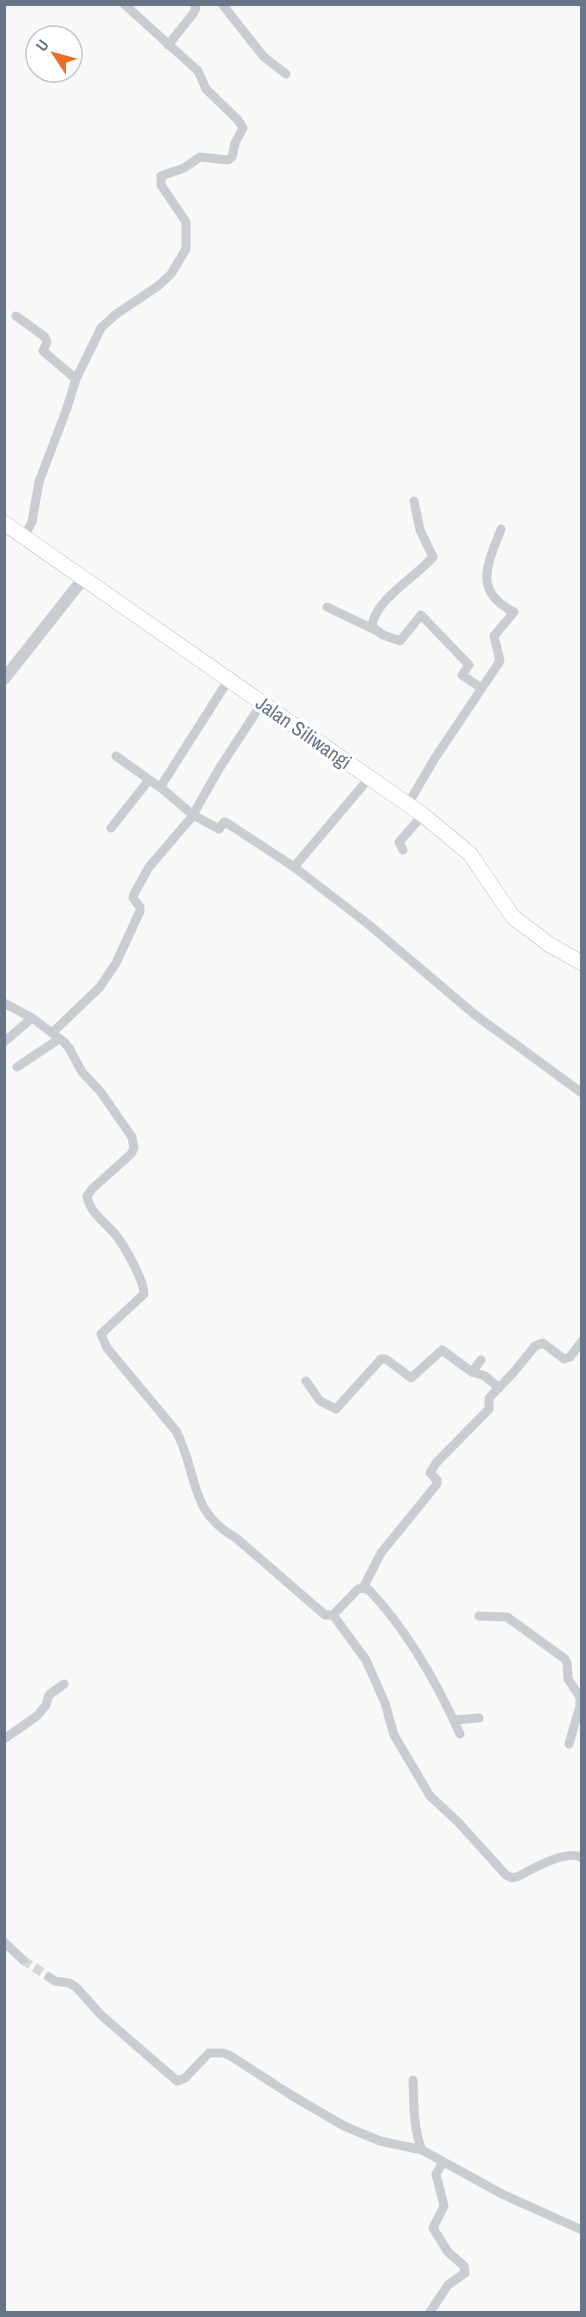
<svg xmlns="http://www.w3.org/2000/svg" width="586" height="2317" viewBox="0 0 586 2317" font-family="'Archivo Narrow',sans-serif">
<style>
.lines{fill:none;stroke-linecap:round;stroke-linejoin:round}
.minor-tunnel{stroke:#d4d8da;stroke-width:9;stroke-dasharray:9 4.5;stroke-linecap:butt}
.primary-casing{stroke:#babdc2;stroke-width:16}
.minor{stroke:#c9ccd0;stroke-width:9}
.tertiary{stroke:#c9ccd0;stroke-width:12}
.primary{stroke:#fff;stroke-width:15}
.labels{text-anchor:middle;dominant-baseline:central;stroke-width:6;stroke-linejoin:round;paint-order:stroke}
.street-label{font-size:20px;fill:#677588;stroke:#fff}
</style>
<rect width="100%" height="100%" fill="#f8f9f6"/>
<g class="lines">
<polyline class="minor-tunnel" points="23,1960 49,1977"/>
<defs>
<polyline id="primary" points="4,523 423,815 470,854 513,917 550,945 582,963"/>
</defs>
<use href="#primary" class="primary-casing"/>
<g class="minor">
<polyline points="222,4 264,57 286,74"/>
<polyline points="168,45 193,14 196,8 194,4"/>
<polyline points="16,316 45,337 47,342 43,351 76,379"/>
<path d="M414,501L420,530L433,557C417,576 373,601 372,627L383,635L400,641L421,615L469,665L462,675L481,688"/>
<polyline points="24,537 32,522 39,482 67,408 76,379 101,328 115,315 158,286 171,274 186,249 186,222 161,185 161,176 184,168 200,157 228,160 232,157 235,143 243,128 238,120 206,89 198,71 124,4"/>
<polyline points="327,607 373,629"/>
<polyline points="116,756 158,786 161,786 229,679"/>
<polyline points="159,786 193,815 219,829 224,822 227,823 294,867 368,924 474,1014 582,1093"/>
<path d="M408,804L435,758L500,661L494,636L514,612C472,591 488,564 501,529"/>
<polyline points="111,828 149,780"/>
<polyline points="403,850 399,842 423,815"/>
<polyline points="294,867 370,777"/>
<path d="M4,1003L32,1018L63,1041L69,1048L82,1072L100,1091L132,1137L134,1148L131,1154L92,1189L87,1196C90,1213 104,1221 115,1234C124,1245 144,1280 144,1294L101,1334L107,1348L176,1431C199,1474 187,1510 236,1538L325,1615H333L358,1589L363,1588L369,1590C408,1631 437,1683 460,1734"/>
<polyline points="52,1033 100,987 116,963 140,911 140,907 133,898 134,894 149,867 191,818 219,769 262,703"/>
<polyline points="4,1042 32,1018"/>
<polyline points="17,1067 59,1039"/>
<polyline points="472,1372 481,1360"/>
<polyline points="306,1381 320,1401 336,1409 381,1359 386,1359 411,1378 442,1350 472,1372 485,1376 499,1388"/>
<polyline points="363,1588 381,1553 437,1484 437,1480 430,1473 436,1463 489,1409 489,1398 513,1373 535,1346 543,1343 564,1359 570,1357 582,1341"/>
<path d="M333,1615L366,1660L385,1703L394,1735L430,1796L458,1822L506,1875L512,1878L519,1876C532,1869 568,1848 582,1858"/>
<polyline points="479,1616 507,1617 565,1659 567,1663 568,1679 580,1697 580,1706 569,1744"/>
<polyline points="454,1720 479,1718"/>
<polyline points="4,1739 37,1716 46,1705 49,1695 64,1684"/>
<polyline points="4,1942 23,1960"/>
<polyline points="49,1977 55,1981 69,1983 76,1987 101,2015 177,2081 185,2078 209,2053 222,2053 229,2055 291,2095 344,2126 380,2141 422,2150 502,2194 582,2230"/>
<path d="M413,2080C414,2103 413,2128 422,2150"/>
<polyline points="430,2312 448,2285 465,2273 464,2266 448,2252 433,2228 444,2206 436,2174 443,2162"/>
</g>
<polyline class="tertiary" points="4,679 83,579"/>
<use href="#primary" class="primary"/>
</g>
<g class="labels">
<g class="street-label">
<text transform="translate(304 732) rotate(35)">Jalan Siliwangi</text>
</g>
</g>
<rect width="586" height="2317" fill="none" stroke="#677588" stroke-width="12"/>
<g transform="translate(54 54) rotate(306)"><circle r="28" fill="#ffffff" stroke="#c2c8cf" stroke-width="1.5"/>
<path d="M0-4.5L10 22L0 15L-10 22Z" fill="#e97026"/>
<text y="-9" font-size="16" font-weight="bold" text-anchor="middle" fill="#677588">U</text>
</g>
</svg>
